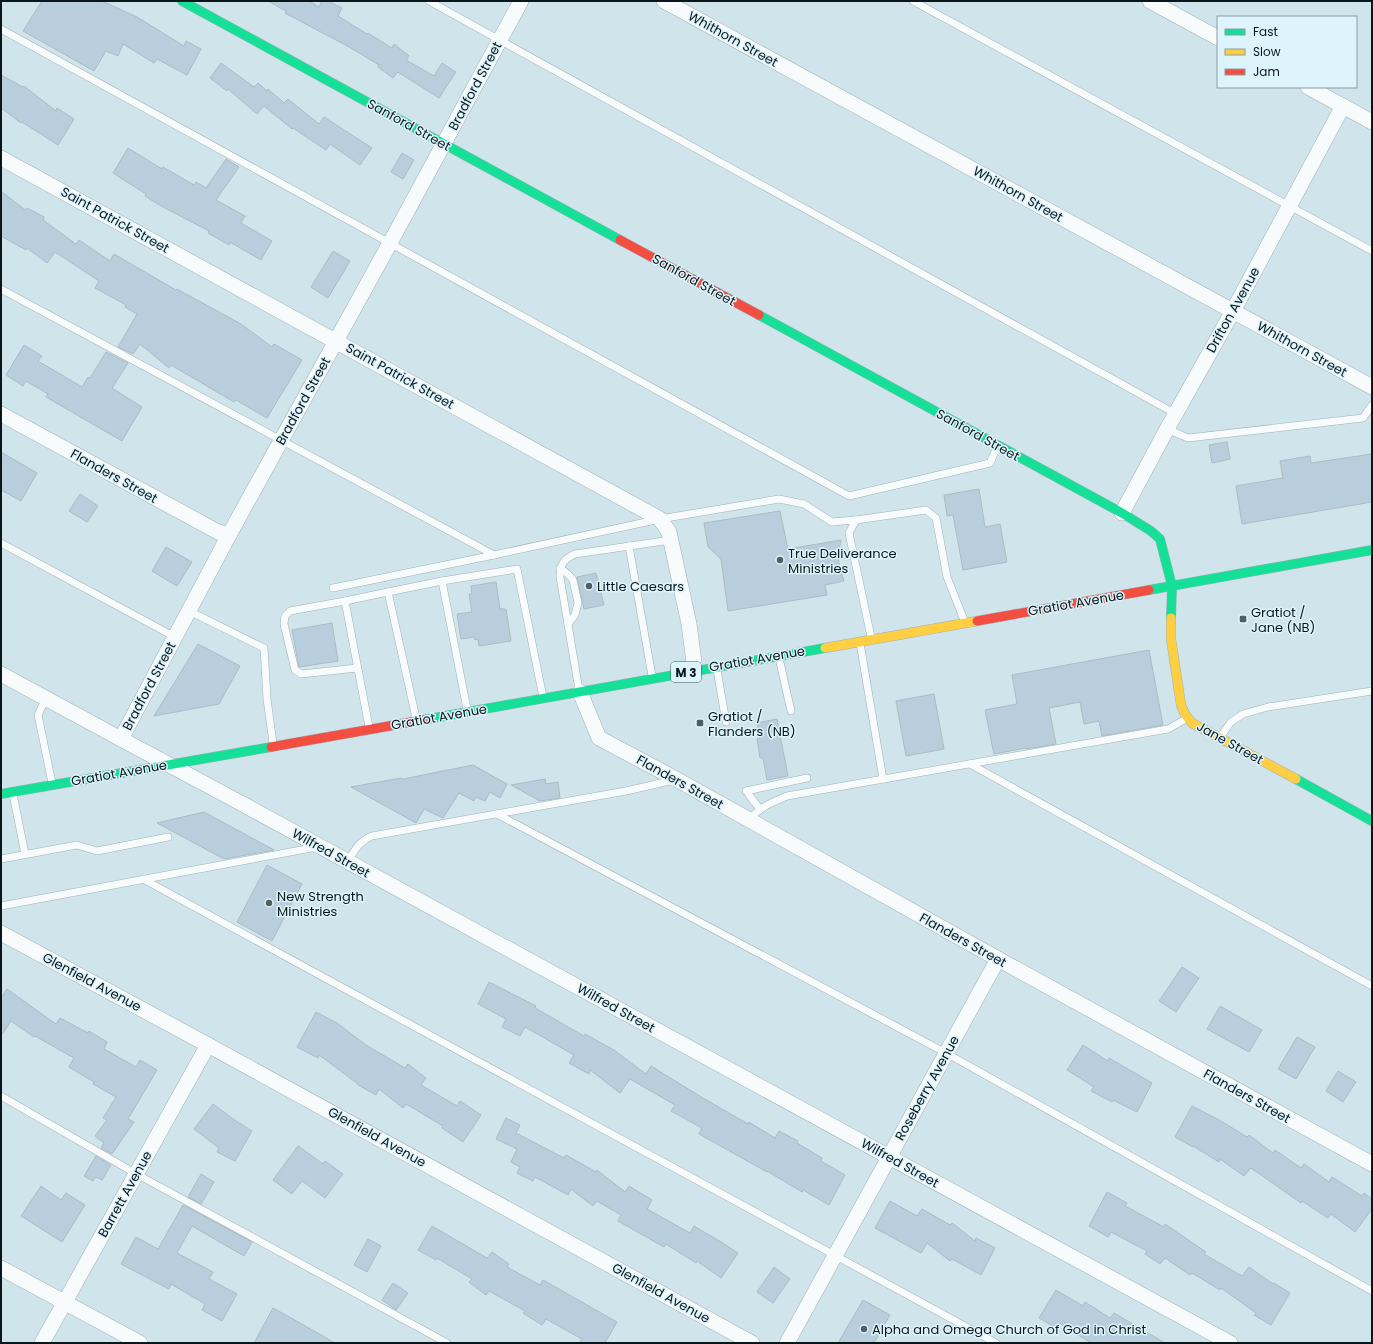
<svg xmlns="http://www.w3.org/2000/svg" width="1373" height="1344" viewBox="0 0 1373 1344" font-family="Poppins,sans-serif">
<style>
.building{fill:#b9cedc;stroke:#adbbc2}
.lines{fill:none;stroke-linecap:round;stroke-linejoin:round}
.lane-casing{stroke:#a2b1b7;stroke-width:8}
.street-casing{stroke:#a2b1b7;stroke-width:16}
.fast-casing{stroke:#a2b1b7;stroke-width:10}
.slow-casing{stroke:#a2b1b7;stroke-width:10}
.jam-casing{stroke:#a2b1b7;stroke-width:10}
.lane{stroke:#f8fbfc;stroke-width:7}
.street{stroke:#f8fbfc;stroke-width:15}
.fast{stroke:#16e098;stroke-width:9}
.slow{stroke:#ffcf43;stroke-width:9}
.jam{stroke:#f24e42;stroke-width:9}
.poi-dot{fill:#4f5f64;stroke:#def4fc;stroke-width:1.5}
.labels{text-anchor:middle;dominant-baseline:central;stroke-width:3;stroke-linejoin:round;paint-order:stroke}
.shield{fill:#def4fc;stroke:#49595e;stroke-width:1}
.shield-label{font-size:12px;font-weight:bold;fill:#09171b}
.street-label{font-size:13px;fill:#09171b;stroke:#def4fc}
.poi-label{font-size:13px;fill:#09171b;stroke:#def4fc;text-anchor:start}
</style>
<rect width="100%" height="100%" fill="#d0e4eb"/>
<g class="building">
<polygon points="42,1 102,1 137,17 184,46 186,41 201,49 187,75 157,59 154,63 123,44 118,56 106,51 94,71 23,31"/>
<polygon points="268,1 309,1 319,7 322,1 328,1 342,8 338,16 367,34 368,33 392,48 394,44 409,56 406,60 434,76 442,63 456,72 439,98 398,72 393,78 378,67 379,65 351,48 285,13 286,11"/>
<polygon points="221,63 254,87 258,83 267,91 268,89 284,103 288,99 319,124 324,117 372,148 360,165 330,144 326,150 293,128 292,129 264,106 257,114 228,89 227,91 210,78"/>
<polygon points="1,75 23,87 24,86 56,111 57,108 74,119 58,145 22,122 21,123 1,108"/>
<polygon points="128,148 162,169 163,167 194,185 196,182 206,188 226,159 239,167 216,200 245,216 241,223 272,241 261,260 230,242 229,245 208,233 209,231 161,206 145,196 146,194 113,173"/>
<polygon points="402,153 414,160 403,179 391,172"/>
<polygon points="1,191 25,210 27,208 44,217 43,220 76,244 79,240 110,261 114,254 176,290 177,289 241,324 272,347 274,344 302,360 267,418 236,400 234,402 171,365 169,368 140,344 133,354 118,347 137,314 125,307 126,305 95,288 99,281 55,252 47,263 27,248 26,250 1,236"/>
<polygon points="333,251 350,261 328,298 311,287"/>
<polygon points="24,345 42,356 38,361 82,387 88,377 90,378 106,352 128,363 112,388 142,407 122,441 46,397 48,394 26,381 23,386 6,375"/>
<polygon points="1227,442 1230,459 1212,463 1209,445"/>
<polygon points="1,452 37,473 21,501 1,490"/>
<polygon points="1372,454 1372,502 1242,524 1236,486 1283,478 1280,461 1310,456 1311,463"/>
<polygon points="979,489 985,527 1000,524 1007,562 963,570 953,515 947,516 944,495"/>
<polygon points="80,494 98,506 87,522 69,511"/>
<polygon points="780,511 788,549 841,540 838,556 840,569 844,581 825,585 827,595 728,611 721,559 708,547 704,523"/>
<polygon points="166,547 192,562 177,586 152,571"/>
<polygon points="596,573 604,605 584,609 577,577"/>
<polygon points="496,582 500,609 506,609 511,641 479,646 478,639 475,640 474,637 461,639 457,614 472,612 469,594 472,594 471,586"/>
<polygon points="332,623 338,661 299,667 292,630"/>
<polygon points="198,644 240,666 219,704 154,716"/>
<polygon points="1149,650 1163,725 1102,736 1099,721 1084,724 1080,702 1049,708 1056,744 1026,749 1026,748 994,754 985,710 1017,704 1012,675"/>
<polygon points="934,694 944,749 906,756 896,701"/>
<polygon points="777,719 788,776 767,780 763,758 760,758 757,739 760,738 757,723"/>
<polygon points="473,765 507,784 500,798 490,792 485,801 476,797 474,801 459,793 443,818 424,809 416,823 351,787 401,778 403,779"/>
<polygon points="545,779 546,784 558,782 560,798 540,801 511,785"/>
<polygon points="204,812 274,850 224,859 157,823"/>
<polygon points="267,865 302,884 272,941 237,922"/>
<polygon points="1182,967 1199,978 1176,1012 1159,1001"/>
<polygon points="489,982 536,1006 535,1008 584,1036 585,1034 614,1050 646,1074 651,1066 703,1098 748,1124 749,1122 775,1138 779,1131 798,1141 797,1143 822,1158 821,1161 845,1175 829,1205 803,1190 802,1192 767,1171 767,1172 699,1134 702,1128 671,1111 675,1105 630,1079 620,1093 590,1070 589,1074 569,1063 574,1055 525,1027 520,1036 502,1027 506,1019 478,1004"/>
<polygon points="7,989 56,1024 60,1018 88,1033 89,1031 107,1042 104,1049 136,1067 140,1060 157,1070 128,1119 134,1122 112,1154 101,1148 104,1143 95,1136 107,1120 103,1118 116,1097 93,1084 94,1082 69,1067 74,1058 35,1036 34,1037 11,1021 1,1036 1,998"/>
<polygon points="1220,1006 1262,1030 1249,1052 1207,1029"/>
<polygon points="316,1012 337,1023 366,1045 405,1068 408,1064 426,1078 421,1085 457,1106 460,1101 481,1115 463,1142 442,1128 443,1126 406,1104 403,1108 379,1089 376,1095 358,1085 358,1084 319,1055 318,1058 297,1047"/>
<polygon points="1297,1037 1315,1047 1296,1079 1278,1069"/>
<polygon points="1083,1045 1108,1061 1109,1058 1152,1083 1137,1112 1113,1100 1112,1102 1091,1091 1094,1087 1067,1070"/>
<polygon points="1338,1071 1356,1082 1343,1102 1326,1091"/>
<polygon points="213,1104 236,1121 252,1131 235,1161 217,1152 219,1148 194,1129"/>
<polygon points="1192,1106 1221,1121 1247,1137 1249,1135 1273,1153 1275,1150 1301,1168 1304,1164 1329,1182 1332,1177 1362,1196 1364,1193 1372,1199 1372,1209 1355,1232 1331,1214 1328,1218 1302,1201 1301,1203 1251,1168 1244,1176 1220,1159 1219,1162 1193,1146 1193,1147 1175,1137"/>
<polygon points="506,1118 520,1125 516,1133 564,1158 566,1155 596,1172 597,1170 625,1192 629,1186 652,1200 647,1209 690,1233 694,1226 721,1242 738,1253 721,1278 697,1261 696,1263 666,1244 664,1247 618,1221 621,1215 597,1201 593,1206 571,1189 568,1195 535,1177 533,1181 517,1173 520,1167 511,1162 517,1149 496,1139"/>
<polygon points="298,1146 323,1164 325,1161 343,1174 325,1198 302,1181 292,1194 273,1180"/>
<polygon points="96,1156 111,1165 102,1180 96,1177 93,1181 84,1176"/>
<polygon points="201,1174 214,1182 201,1204 188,1197"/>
<polygon points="41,1186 61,1200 66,1193 85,1205 62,1242 21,1216"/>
<polygon points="1107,1192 1127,1203 1125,1206 1164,1227 1165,1224 1206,1252 1204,1254 1242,1276 1249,1267 1273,1284 1274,1283 1290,1293 1271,1325 1254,1315 1256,1313 1221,1288 1220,1290 1192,1273 1190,1275 1165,1258 1160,1264 1145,1254 1147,1251 1111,1232 1108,1237 1089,1226"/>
<polygon points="890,1201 917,1216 922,1209 950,1225 952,1223 975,1241 976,1238 995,1248 981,1275 952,1259 950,1261 927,1243 921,1253 875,1228"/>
<polygon points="183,1205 252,1242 244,1256 192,1226 177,1253 213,1272 209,1279 237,1294 222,1321 202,1310 205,1304 171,1284 169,1289 121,1264 136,1237 158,1249"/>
<polygon points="432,1226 487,1258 492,1252 509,1264 507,1267 540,1285 543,1280 617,1322 605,1343 579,1343 582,1339 546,1319 542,1325 523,1313 525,1311 489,1291 486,1295 469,1282 472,1279 437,1258 436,1260 418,1250"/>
<polygon points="368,1239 381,1246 367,1272 354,1265"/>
<polygon points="774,1267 790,1279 773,1303 757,1292"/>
<polygon points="393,1283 408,1293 396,1310 382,1300"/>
<polygon points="1056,1290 1083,1306 1085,1302 1110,1318 1114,1313 1165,1343 1091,1343 1059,1323 1056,1328 1039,1318"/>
<polygon points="863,1300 890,1315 874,1343 838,1343"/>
<polygon points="273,1308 293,1319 335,1343 254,1343"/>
</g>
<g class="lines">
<defs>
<g id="lane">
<polyline points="429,1 1176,414"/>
<polyline points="913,1 1372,251"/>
<polyline points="1,29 849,496 990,463 997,447"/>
<polyline points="1,289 494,555"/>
<polyline points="1167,429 1188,438 1363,418 1372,405"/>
<polyline points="1,543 175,637"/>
<polyline points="629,546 652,676"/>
<polyline points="560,568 568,574 573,580 578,603 575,615 568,624"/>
<polyline points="333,588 494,555 660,519 779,499 804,504 832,522 856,520"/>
<polyline points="388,592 442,581"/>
<polyline points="345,601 290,611 285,616 284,624 295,670 301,674 357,668"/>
<polyline points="189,611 264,648 267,699 273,743"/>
<polyline points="871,637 849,533 856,520 926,510 936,518 947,577 964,620"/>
<polyline points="860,643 883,779"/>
<polyline points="779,658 791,711"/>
<polyline points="717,670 726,722"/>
<path d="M579,690L560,577C560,564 564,559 575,554L671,540"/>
<polyline points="46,698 38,715 52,783"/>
<polyline points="467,709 442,581 517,569 543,697"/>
<polyline points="369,727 345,601 388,592 416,718"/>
<polyline points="1221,736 1231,722 1243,714 1268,707 1372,691"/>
<polyline points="970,764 1372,986"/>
<polyline points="746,791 807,778"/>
<polyline points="13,794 25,854"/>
<polyline points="749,795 760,809"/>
<polyline points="497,814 946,1053 1372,1291"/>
<path d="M749,820C761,806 771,803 787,796L1168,729L1186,719"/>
<polyline points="1,859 77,845 97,851 168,837"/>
<path d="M348,861C355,850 359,841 372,836L626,791L674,780"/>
<polyline points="143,879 996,1343"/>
<polyline points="1,906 317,847"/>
<polyline points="1,1096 140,1176 447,1343"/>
</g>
<g id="street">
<polyline points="664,1 1372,387"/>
<polyline points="1150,1 1218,38"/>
<polyline points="1308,87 1372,122"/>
<polyline points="1,158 660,519 669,532 689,624 695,670"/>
<polyline points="1,414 218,532 229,535"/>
<polyline points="1122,513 1167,429 1233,311 1343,106"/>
<polyline points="1,674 121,739 237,801 1230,1343"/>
<polyline points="580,692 599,738 676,779 998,959 1372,1164"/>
<polyline points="121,739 229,535 390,243 521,1"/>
<polyline points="1,933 208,1045 752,1343"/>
<polyline points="1,1268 140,1343"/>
<polyline points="42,1343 208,1045"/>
<polyline points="787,1343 998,959"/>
</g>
<g id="fast">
<polyline points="182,1 620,240"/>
<polyline points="759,315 1122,513 1151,531 1160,539 1172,586 1171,618"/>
<polyline points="1149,590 1372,550"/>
<polyline points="423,720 825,648"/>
<polyline points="1296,779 1372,821"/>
<polyline points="1,794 271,747"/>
</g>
<g id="slow">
<polyline points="1171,618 1171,639 1181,705 1185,714 1192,723 1296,779"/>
<polyline points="825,648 977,621"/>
</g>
<g id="jam">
<polyline points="620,240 759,315"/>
<polyline points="977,621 1149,590"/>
<polyline points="271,747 423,720"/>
</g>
</defs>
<use href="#lane" class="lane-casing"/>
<use href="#street" class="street-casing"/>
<use href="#fast" class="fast-casing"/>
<use href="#slow" class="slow-casing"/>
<use href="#jam" class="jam-casing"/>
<use href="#lane" class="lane"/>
<use href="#street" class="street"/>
<use href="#fast" class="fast"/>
<use href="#slow" class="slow"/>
<use href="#jam" class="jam"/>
</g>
<g class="poi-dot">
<circle cx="780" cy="560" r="4"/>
<circle cx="589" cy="586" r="4"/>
<rect x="1239" y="615" width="8" height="8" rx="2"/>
<rect x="696" y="719" width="8" height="8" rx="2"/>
<circle cx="269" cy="903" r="4"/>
<circle cx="864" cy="1329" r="4"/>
</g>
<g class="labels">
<rect class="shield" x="671" y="662" width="30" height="20" rx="3"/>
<g class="shield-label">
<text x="686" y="672">M 3</text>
</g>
<g class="street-label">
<text transform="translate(733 39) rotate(29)">Whithorn Street</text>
<text transform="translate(475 86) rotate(-62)">Bradford Street</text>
<text transform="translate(409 125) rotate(29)">Sanford Street</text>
<text transform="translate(1018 194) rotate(29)">Whithorn Street</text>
<text transform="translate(115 220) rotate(29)">Saint Patrick Street</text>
<text transform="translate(694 280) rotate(29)">Sanford Street</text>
<text transform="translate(1233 310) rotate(-61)">Drifton Avenue</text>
<text transform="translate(1302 349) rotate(29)">Whithorn Street</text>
<text transform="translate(400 376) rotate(29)">Saint Patrick Street</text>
<text transform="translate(303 401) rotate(-61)">Bradford Street</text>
<text transform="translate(978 435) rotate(29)">Sanford Street</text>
<text transform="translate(114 476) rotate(29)">Flanders Street</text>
<text transform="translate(1076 603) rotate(-10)">Gratiot Avenue</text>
<text transform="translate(757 659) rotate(-10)">Gratiot Avenue</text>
<text transform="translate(149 686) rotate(-62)">Bradford Street</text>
<text transform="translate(439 717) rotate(-10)">Gratiot Avenue</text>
<text transform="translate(1230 743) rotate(29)">Jane Street</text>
<text transform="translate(119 773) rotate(-10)">Gratiot Avenue</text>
<text transform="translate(680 782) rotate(29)">Flanders Street</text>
<text transform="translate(331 853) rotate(29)">Wilfred Street</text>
<text transform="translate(963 940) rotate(29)">Flanders Street</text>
<text transform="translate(92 982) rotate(28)">Glenfield Avenue</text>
<text transform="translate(616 1008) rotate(29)">Wilfred Street</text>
<text transform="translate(927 1088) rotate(-61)">Roseberry Avenue</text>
<text transform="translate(1247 1096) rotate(29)">Flanders Street</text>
<text transform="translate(377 1137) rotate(29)">Glenfield Avenue</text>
<text transform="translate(900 1163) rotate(29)">Wilfred Street</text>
<text transform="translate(125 1194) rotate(-61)">Barrett Avenue</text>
<text transform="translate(661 1293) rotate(29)">Glenfield Avenue</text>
</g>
<g class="poi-label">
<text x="788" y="553">True Deliverance<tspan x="788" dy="15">Ministries</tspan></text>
<text x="597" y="586">Little Caesars</text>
<text x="1251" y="612">Gratiot /<tspan x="1251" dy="15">Jane (NB)</tspan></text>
<text x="708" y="716">Gratiot /<tspan x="708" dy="15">Flanders (NB)</tspan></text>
<text x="277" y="896">New Strength<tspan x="277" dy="15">Ministries</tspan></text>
<text x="872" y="1329">Alpha and Omega Church of God in Christ</text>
</g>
</g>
<rect width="1373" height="1344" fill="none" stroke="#09171b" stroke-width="4"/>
<rect x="1217" y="16" width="140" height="72" fill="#def4fc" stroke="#899ca2"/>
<rect x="1225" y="29" width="20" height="6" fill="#16e098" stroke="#899ca2"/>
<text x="1253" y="36" font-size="12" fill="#09171b">Fast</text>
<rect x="1225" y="49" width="20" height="6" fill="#ffcf43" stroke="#899ca2"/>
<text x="1253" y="56" font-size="12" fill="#09171b">Slow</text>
<rect x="1225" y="69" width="20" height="6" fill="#f24e42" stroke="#899ca2"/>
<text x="1253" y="76" font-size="12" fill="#09171b">Jam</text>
</svg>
